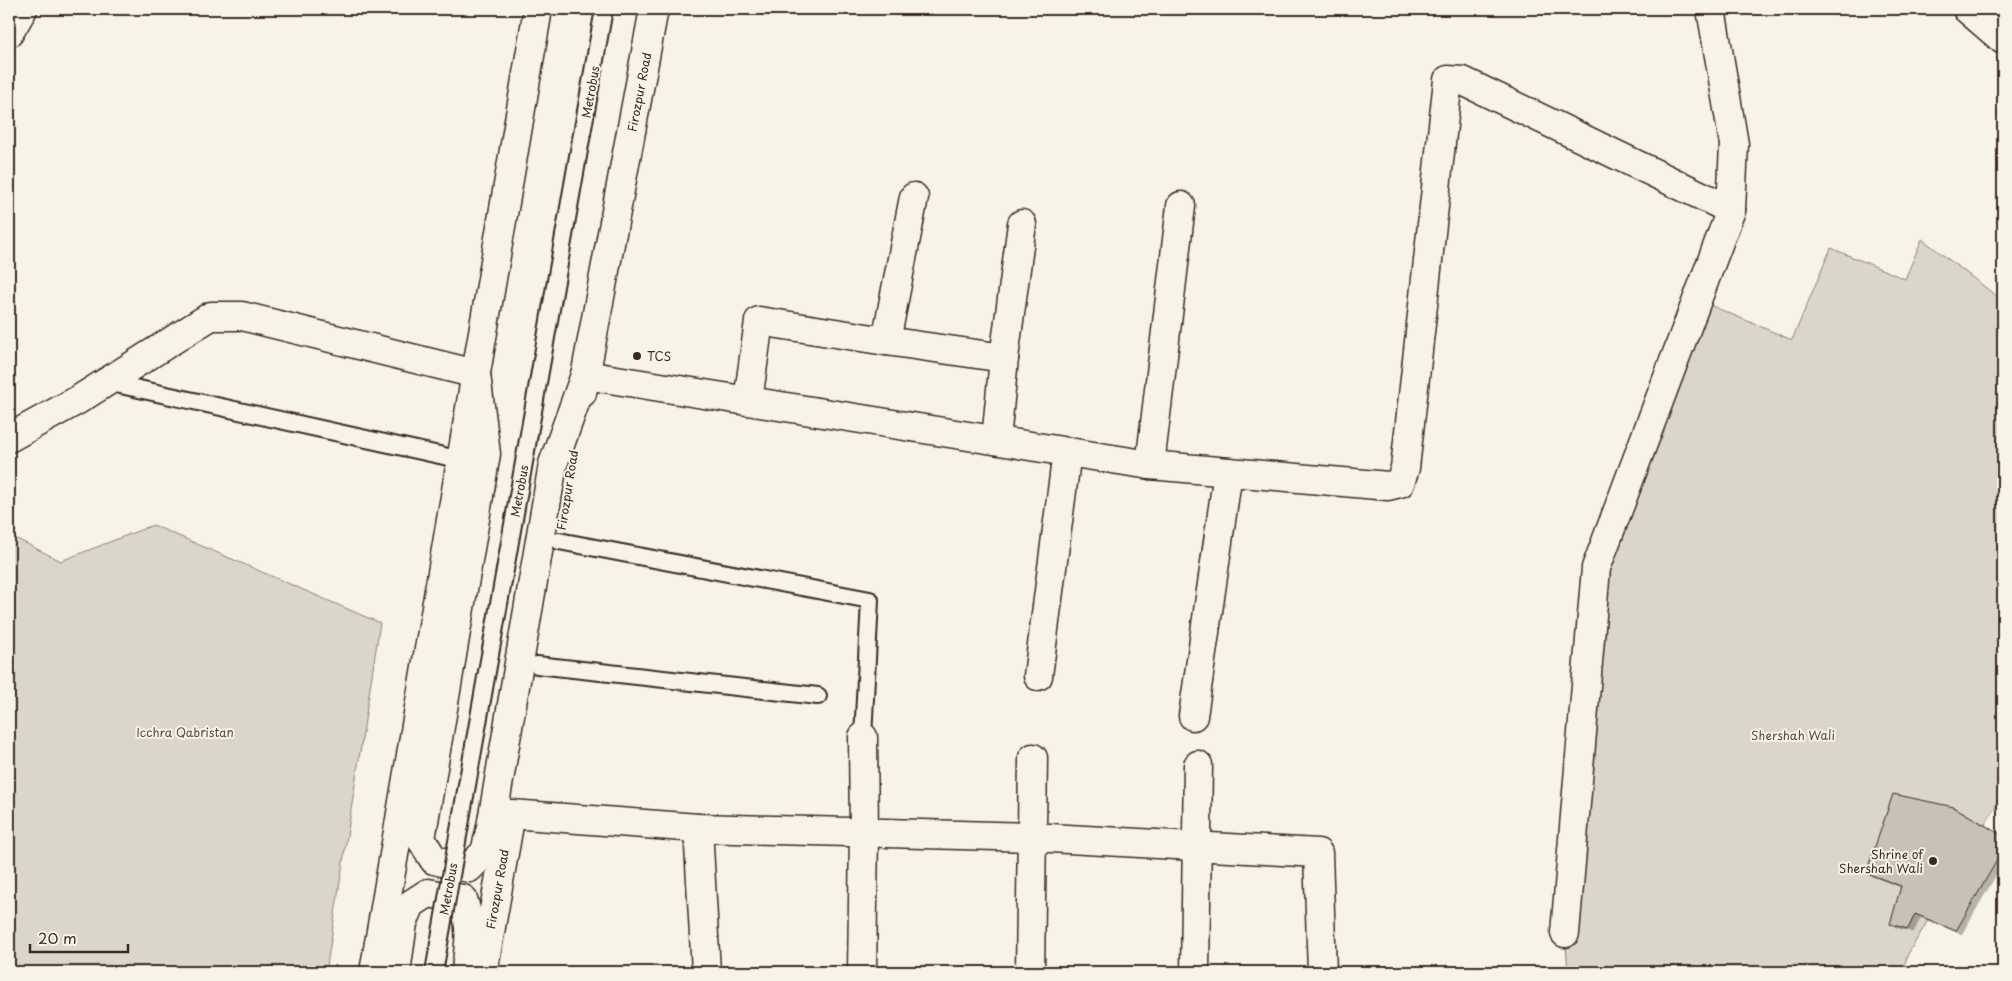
<svg xmlns="http://www.w3.org/2000/svg" width="2012" height="981" viewBox="0 0 2012 981" font-family="'Playpen Sans',sans-serif">
<style>
.green{fill:#dbd6cb;stroke:#8b8074}
.building{fill:#c8c1b6;stroke:#3b2a1e;filter:url(#shadow)}
.lines{fill:none;stroke-linecap:round;stroke-linejoin:round}
.lane-casing{stroke:#3b2a1e;stroke-width:20}
.street-casing{stroke:#3b2a1e;stroke-width:31}
.secondary-casing{stroke:#3b2a1e;stroke-width:31}
.primary-casing{stroke:#3b2a1e;stroke-width:31}
.lane{stroke:#f7f3e8;stroke-width:16}
.street{stroke:#f7f3e8;stroke-width:28}
.secondary{stroke:#f7f3e8;stroke-width:28}
.primary{stroke:#f7f3e8;stroke-width:28}
.lane-bridge-casing{stroke:#3b2a1e;stroke-width:20;stroke-linecap:butt}
.lane-bridge{stroke:#f7f3e8;stroke-width:16}
.poi-dot{fill:#3b2a1e;stroke:#f7f3e8;stroke-width:2}
.labels{text-anchor:middle;dominant-baseline:central;stroke-width:4;stroke-linejoin:round;paint-order:stroke}
.street-label{font-size:12px;fill:#3b2a1e;stroke:#f7f3e8}
.poi-label{font-size:12px;fill:#3b2a1e;stroke:#f7f3e8;text-anchor:start}
.park-label{font-size:12px;fill:#5b4c41;stroke:#f7f3e8}
</style>
<defs>
<filter id="shadow"><feDropShadow dx="5.5" dy="3" stdDeviation="0" flood-color="#0004"/></filter>
</defs>
<rect width="100%" height="100%" fill="#f7f3e8"/>
<filter id="ink" filterUnits="userSpaceOnUse"><feTurbulence type="fractalNoise" baseFrequency=".02" numOctaves="2"/><feDisplacementMap in="SourceGraphic" scale="10" xChannelSelector="R" yChannelSelector="G"/><feConvolveMatrix kernelMatrix="1 2 1 2 8 2 1 2 1" color-interpolation-filters="sRGB"/></filter>
<g filter="url(#ink)">
<g class="green">
<polygon points="1922,239 2003,301 2003,794 1908,954 1902,972 1568,972 1565,933 1596,568 1698,300 1792,340 1831,248 1905,279"/>
<polygon points="153,525 380,623 326,972 9,972 9,535 61,561"/>
</g>
<polygon class="building" points="1893,794 1954,807 2003,836 2003,850 1956,931 1915,914 1908,929 1890,924 1901,886 1866,873"/>
<g class="lines">
<defs>
<g id="lane">
<polyline points="107,382 462,460"/>
<polyline points="559,541 870,600 863,737"/>
<polyline points="537,665 818,696"/>
</g>
<g id="street">
<polyline points="886,341 1004,358"/>
<polyline points="585,375 1150,465 1388,486 1400,483 1405,468 1448,80 1463,81 1731,210"/>
<polyline points="748,401 759,321 886,341 914,197"/>
<polyline points="9,438 78,400 211,316 242,316 476,374"/>
<polyline points="996,440 1004,358 1022,224"/>
<polyline points="1150,465 1181,206"/>
<polyline points="1038,676 1067,452"/>
<polyline points="1193,716 1228,472"/>
<polyline points="511,814 698,828 1032,837 1318,853 1322,972"/>
<polyline points="698,828 706,972"/>
<polyline points="1565,933 1596,568 1731,210 1734,144 1711,9"/>
<polyline points="862,972 864,833 863,737"/>
<polyline points="1030,972 1033,758"/>
<polyline points="1195,972 1198,765"/>
</g>
<g id="secondary">
<polyline points="1967,9 2003,40"/>
<polyline points="9,33 23,9"/>
</g>
<g id="primary">
<polyline points="476,374 486,454 421,839 434,860 469,868 485,852 491,827 553,464 585,375"/>
<polyline points="582,393 654,9"/>
<polyline points="374,972 538,9"/>
<path d="M396,972L403,923L411,904L428,893L463,899C472,927 470,941 466,970"/>
<polyline points="483,972 509,825"/>
</g>
</defs>
<use href="#lane" class="lane-casing"/>
<use href="#street" class="street-casing"/>
<use href="#secondary" class="secondary-casing"/>
<use href="#primary" class="primary-casing"/>
<use href="#lane" class="lane"/>
<use href="#street" class="street"/>
<use href="#secondary" class="secondary"/>
<use href="#primary" class="primary"/>
<defs>
<polyline id="lane-bridge" points="434,972 604,9"/>
</defs>
<use href="#lane-bridge" class="lane-bridge-casing"/>
<use href="#lane-bridge" class="lane-bridge"/>
</g>
</g>
<g class="poi-dot">
<circle cx="637" cy="356" r="5"/>
<circle cx="1933" cy="861" r="5"/>
</g>
<g class="labels">
<g class="street-label">
<text transform="translate(590 92) rotate(-80)">Metrobus</text>
<text transform="translate(639 92) rotate(-79)">Firozpur Road</text>
<text transform="translate(567 490) rotate(-81)">Firozpur Road</text>
<text transform="translate(519 491) rotate(-80)">Metrobus</text>
<text transform="translate(448 889) rotate(-80)">Metrobus</text>
<text transform="translate(497 889) rotate(-80)">Firozpur Road</text>
</g>
<g class="poi-label">
<text x="647" y="356">TCS</text>
<text x="1923" y="854" text-anchor="end">Shrine of<tspan x="1923" dy="14">Shershah Wali</tspan></text>
</g>
<g class="park-label">
<text x="185" y="732">Icchra Qabristan</text>
<text x="1793" y="735">Shershah Wali</text>
</g>
</g>
<rect width="2012" height="981" fill="none" stroke="#f7f3e8" stroke-width="30"/>
<rect x="15" y="15" width="1982" height="951" fill="none" stroke="#3b2a1e" stroke-width="2" filter="url(#ink)"/>
<path d="M30 944v8h98v-8" fill="none" stroke="#3b2a1e" stroke-width="2.5"/>
<text x="38" y="944" font-size="15" fill="#3b2a1e" stroke="#f7f3e8" stroke-width="4" paint-order="stroke">20 m</text>
</svg>
